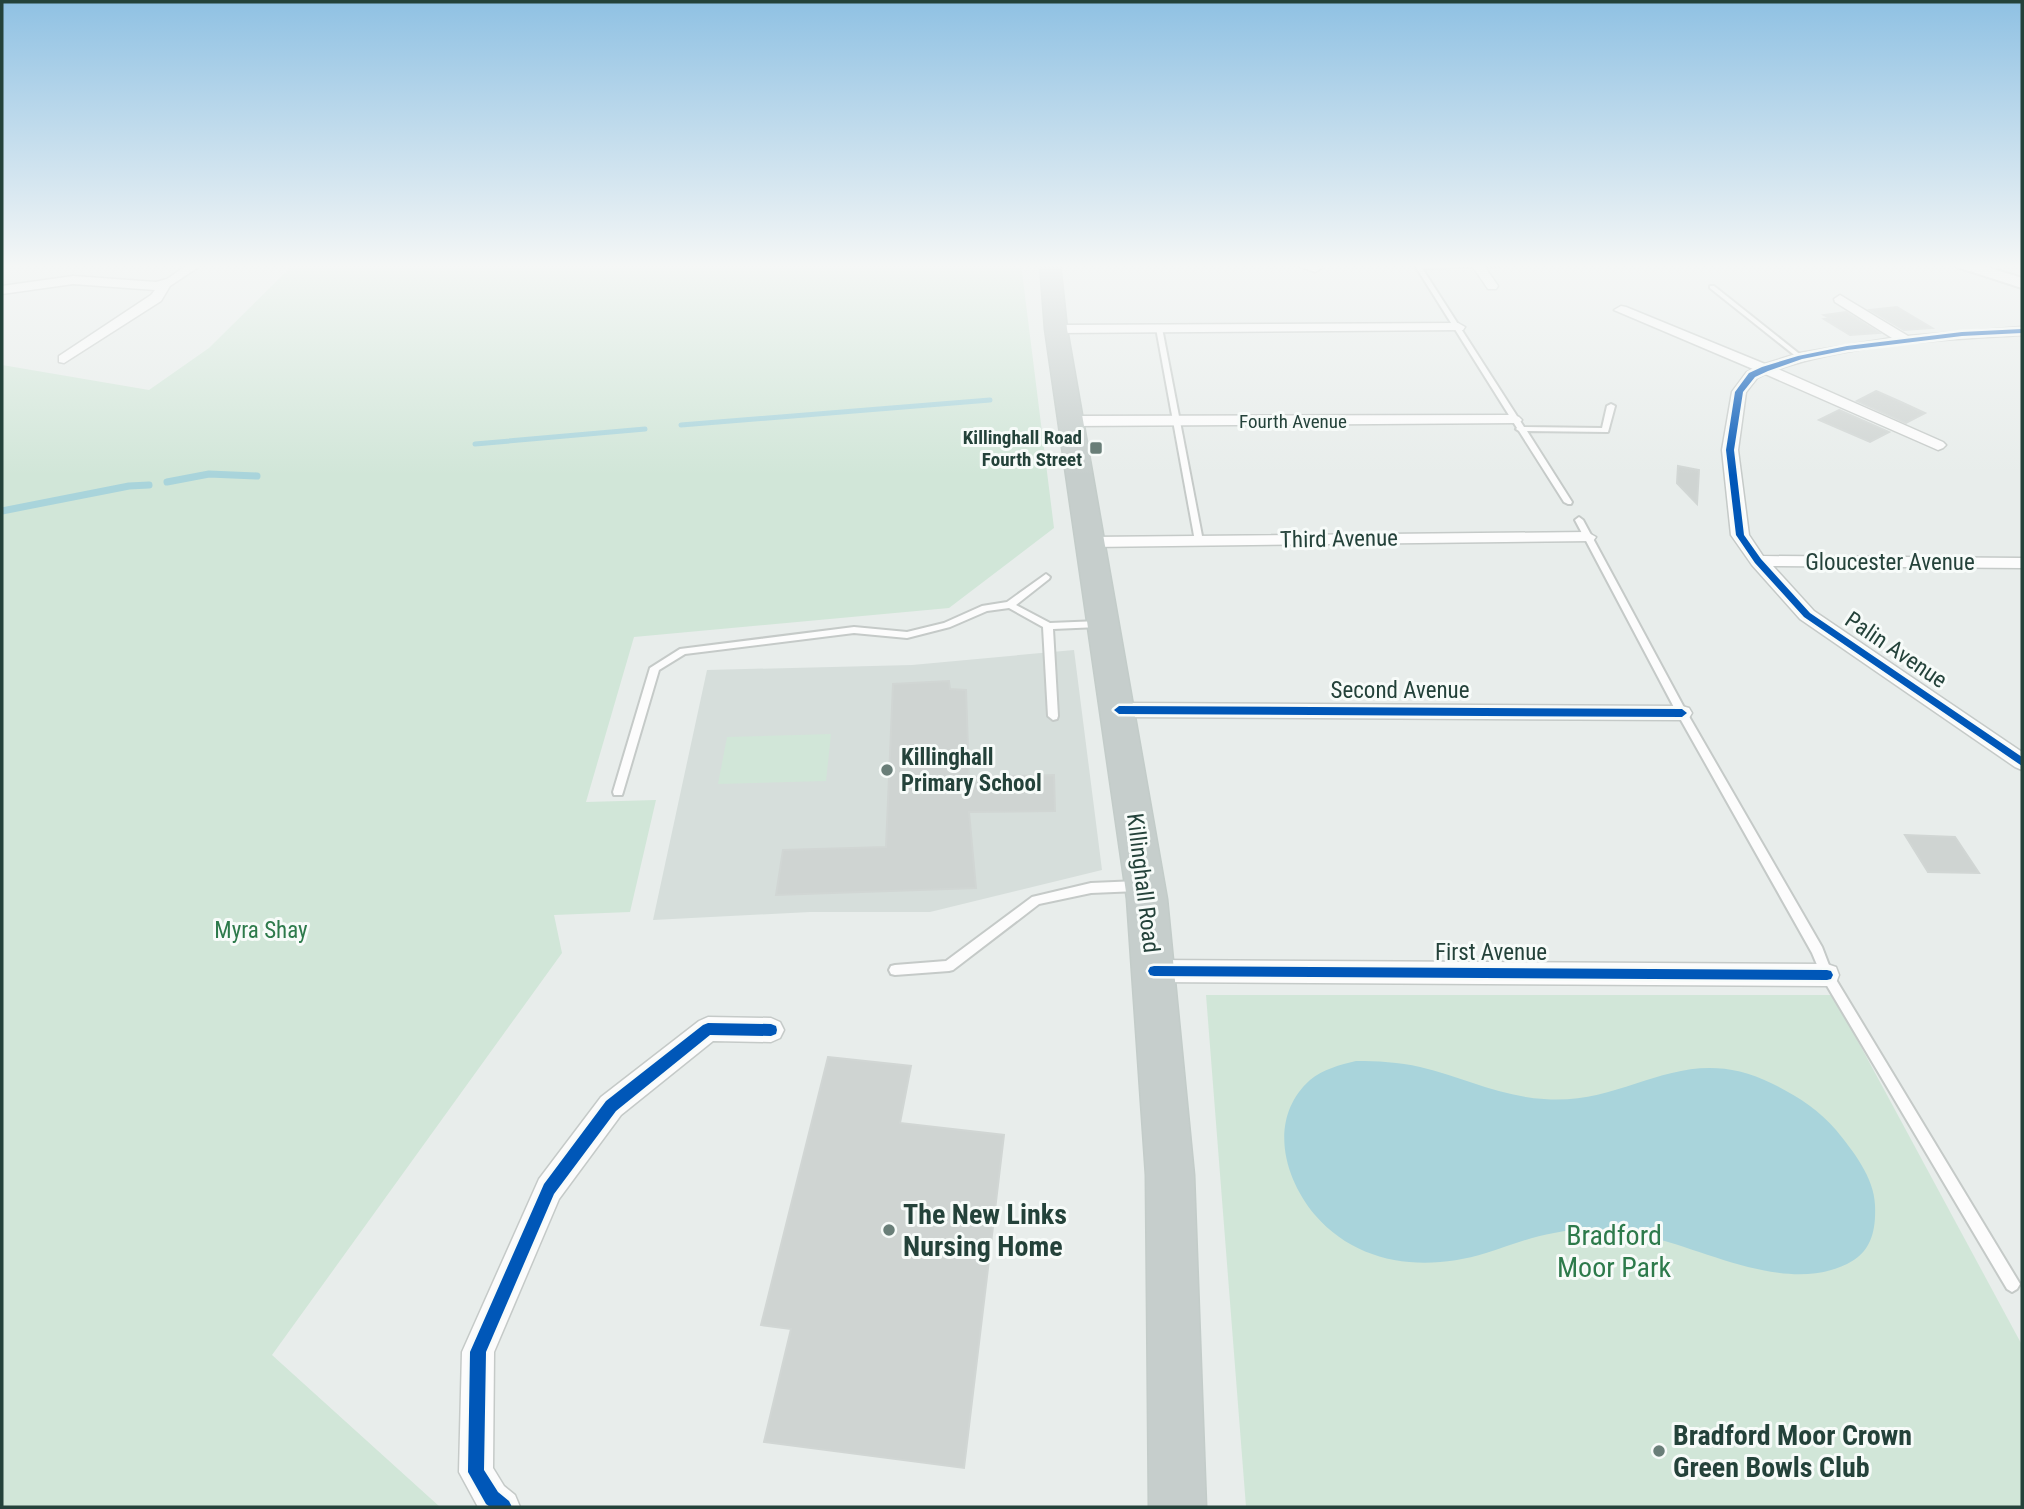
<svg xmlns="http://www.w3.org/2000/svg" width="2024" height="1509" viewBox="0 0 2024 1509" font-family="'Roboto Condensed',sans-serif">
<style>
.built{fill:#d6dedb}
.green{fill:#d1e6d8}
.water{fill:#a9d4db}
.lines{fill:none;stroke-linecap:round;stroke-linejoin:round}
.stream-far1{stroke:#a9d4db;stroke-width:5}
.stream{stroke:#a9d4db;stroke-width:7}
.building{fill:#cfd4d2;stroke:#d1d6d4;stroke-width:2}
.service-casing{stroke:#c5cac8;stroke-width:4}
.minor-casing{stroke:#c5cac8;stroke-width:3}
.tertiary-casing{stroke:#c5cac8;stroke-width:4}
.trunk-casing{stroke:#c3ccc9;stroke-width:3}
.service{fill:#fcfcfc;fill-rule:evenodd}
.minor{fill:#fcfcfc;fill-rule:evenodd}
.tertiary{fill:#fcfcfc;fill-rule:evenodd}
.trunk{fill:#c6cecc;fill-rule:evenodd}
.cycleway-casing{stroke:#f7fbf9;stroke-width:5}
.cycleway{fill:#0057b8;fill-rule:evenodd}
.poi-dot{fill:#697e78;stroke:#f7fbf9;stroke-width:2.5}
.labels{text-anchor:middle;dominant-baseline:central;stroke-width:6;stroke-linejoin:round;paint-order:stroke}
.far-street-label{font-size:19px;fill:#24423a;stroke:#f7fbf9}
.far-poi-label{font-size:19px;font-weight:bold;fill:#24423a;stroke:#f7fbf9;text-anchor:end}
.street-label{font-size:23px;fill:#24423a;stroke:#f7fbf9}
.poi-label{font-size:23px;font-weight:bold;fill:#24423a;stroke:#f7fbf9;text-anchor:start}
.park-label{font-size:23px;fill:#2d7a4b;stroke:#f7fbf9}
.near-poi-label{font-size:28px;font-weight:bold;fill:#24423a;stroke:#f7fbf9;text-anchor:start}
.near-park-label{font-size:28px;fill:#2d7a4b;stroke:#f7fbf9}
</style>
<rect width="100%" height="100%" fill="#e8edeb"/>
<polygon class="built" points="1074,650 1102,870 930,912 810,912 653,920 707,670 912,665"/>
<g class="green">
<polygon points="294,264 1021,264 1054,528 949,608 634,637 586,802 656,800 630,912 554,915 562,953 272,1355 440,1507 2,1507 2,365 149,390 209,348"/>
<polygon points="831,734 826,781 718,784 727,737"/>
<polygon points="1206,995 1833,995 2022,1345 2022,1507 1246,1507"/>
</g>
<path class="water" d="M1356,1061C1377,1061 1399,1062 1420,1067C1463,1077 1498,1096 1544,1099C1631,1106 1682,1038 1773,1084C1797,1096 1819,1110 1836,1130C1853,1151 1874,1177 1875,1205C1876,1230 1872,1252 1847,1264C1786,1294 1707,1250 1646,1236C1616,1229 1585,1226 1554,1233C1530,1237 1509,1246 1486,1253C1425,1272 1358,1265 1315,1215C1283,1177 1268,1118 1310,1080C1323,1069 1340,1065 1356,1061Z"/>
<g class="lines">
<g class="stream-far1">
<polyline points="681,425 990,400"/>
<polyline points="475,444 645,429"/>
</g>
<g class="stream">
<polyline points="167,482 209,474 257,476"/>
<polyline points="2,511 129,486 149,485"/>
</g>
</g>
<g class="building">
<polygon points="1897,307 1932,328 1904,330 1870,310"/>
<polygon points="1846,312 1879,333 1850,335 1824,319 1830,318 1824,315"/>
<polygon points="1876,391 1901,402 1925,413 1906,423 1857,401"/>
<polygon points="1839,410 1889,432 1870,442 1819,420"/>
<polygon points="1678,466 1699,470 1697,504 1677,483"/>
<polygon points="949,681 950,689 966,690 969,777 1054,775 1055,811 969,812 976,888 776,895 783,850 886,847 893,684"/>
<polygon points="1905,835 1955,837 1979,873 1928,872"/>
<polygon points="828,1057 911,1066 900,1123 1004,1135 964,1468 764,1442 791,1329 761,1325"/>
</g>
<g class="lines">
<defs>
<g id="service">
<polygon points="1414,264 1502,264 1499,266 1422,268 1524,427 1602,428 1607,406 1611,404 1615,406 1608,432 1527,431 1572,502 1571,504 1568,504 1564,502 1519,431 1516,429 1517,428"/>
<polygon points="1710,286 1714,286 1802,356 1802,358 1798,358 1710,288"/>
<polygon points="1159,326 1162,328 1203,541 1199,544 1195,541 1156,328"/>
<polygon points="1579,517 1583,520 1687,713 1822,947 1832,973 2017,1279 2020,1284 2017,1289 2012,1292 2007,1289 1823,979 1812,953 1677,713 1575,520"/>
<polygon points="1046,574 1050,577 1049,579 1016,605 1050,623 1099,621 1104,624 1099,627 1053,629 1058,716 1057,719 1053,720 1048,716 1043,627 1009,608 987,611 950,627 907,638 854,633 685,654 659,670 623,792 622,795 614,795 613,792 650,668 680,649 854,627 907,632 944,623 982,606 1007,602"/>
<polygon points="1138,881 1142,883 1144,886 1142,889 1138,891 1091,893 1039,904 953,970 949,971 895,975 891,974 889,970 891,966 895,965 946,961 1032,897 1091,883"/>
</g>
<g id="minor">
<polygon points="189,264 203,264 170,286 161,301 64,363 59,362 59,356 151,295 155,290 73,284 2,294 2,286 73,276 156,282 167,279"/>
<polygon points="1292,264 1314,264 1321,268 1315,272"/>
<polygon points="1471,264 1483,264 1498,286 1496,289 1488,289"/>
<path d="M1840,295L1908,336L2022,327V335C1941,340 1855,343 1778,369L1943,442L1946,445L1943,448L1938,450L1765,374L1757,378L1746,392L1738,450L1749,535L1763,556L2022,558V568L1773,566L1814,611L2022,752V770L2015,767L1800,619L1752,565L1731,535L1722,450L1732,392L1747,372L1753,369L1614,310L1621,306L1626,307L1765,364L1800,353L1892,338L1835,302L1834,299Z"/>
<polygon points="1458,323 1465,327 1463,330 1056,333 1049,329 1056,325"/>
<polygon points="1514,415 1519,417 1522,420 1519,423 1072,426 1064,421 1072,416"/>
<polygon points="1587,532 1596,537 1593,541 1091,547 1082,542 1091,537"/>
<polygon points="1119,703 1682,706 1689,708 1692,713 1689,718 1682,720 1119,717 1112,715 1109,710 1112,705"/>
<polygon points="1154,960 1827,964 1836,967 1839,975 1836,983 1827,986 1154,982 1145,979 1142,971 1145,963"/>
<polygon points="708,1017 771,1018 780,1022 784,1030 780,1038 771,1042 713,1041 621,1115 559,1199 494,1352 493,1468 504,1486 515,1495 520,1507 478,1507 459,1472 462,1352 539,1179 601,1097 699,1021"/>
</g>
<polygon id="tertiary" points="1954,264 1978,264 2022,278 2022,288 1957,267"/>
<polygon id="trunk" points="1040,264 1060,264 1067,329 1167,899 1194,1175 1206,1507 1149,1507 1146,1175 1127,899 1045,329"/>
</defs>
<use href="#service" class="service-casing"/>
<use href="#minor" class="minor-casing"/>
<use href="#tertiary" class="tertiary-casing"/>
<use href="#trunk" class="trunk-casing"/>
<use href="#service" class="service"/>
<use href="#minor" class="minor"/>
<use href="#tertiary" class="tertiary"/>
<use href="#trunk" class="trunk"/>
<defs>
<g id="cycleway">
<polygon points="2022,329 2022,333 1962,336 1847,350 1802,359 1768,371 1755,377 1743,392 1734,450 1744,535 1761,559 1810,613 2022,757 2022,766 1804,617 1755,563 1736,535 1726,450 1735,392 1749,373 1762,367 1798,356 1847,346 1962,332"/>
<polygon points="1119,706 1682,709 1687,713 1682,717 1119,714 1114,710"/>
<polygon points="1154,966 1827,970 1831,971 1833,975 1831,979 1827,980 1154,976 1150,975 1148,971 1150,967"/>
<polygon points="708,1023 771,1024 776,1026 777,1030 776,1034 771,1036 710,1035 616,1111 554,1194 486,1352 484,1470 498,1492 509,1501 512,1507 490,1507 486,1504 468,1472 470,1352 544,1184 606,1101 703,1025"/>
</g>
</defs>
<use href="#cycleway" class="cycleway-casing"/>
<use href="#cycleway" class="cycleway"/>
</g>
<linearGradient id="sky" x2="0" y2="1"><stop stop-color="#8fc1e3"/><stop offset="0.56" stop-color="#f5f7f6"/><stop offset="1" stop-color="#f5f7f6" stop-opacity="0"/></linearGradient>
<rect width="2024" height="475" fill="url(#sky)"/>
<g class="poi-dot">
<rect x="1089" y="441" width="14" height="14" rx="3.5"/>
<circle cx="887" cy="770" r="7"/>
<circle cx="889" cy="1230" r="7"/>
<circle cx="1659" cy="1451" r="7"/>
</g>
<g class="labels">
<g class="far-street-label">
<text x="1293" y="421">Fourth Avenue</text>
</g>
<g class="far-poi-label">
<text x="1082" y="437">Killinghall Road<tspan x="1082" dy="22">Fourth Street</tspan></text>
</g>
<g class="street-label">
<text transform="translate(1339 539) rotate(-1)">Third Avenue</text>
<text x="1890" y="562">Gloucester Avenue</text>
<text transform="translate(1896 650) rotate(34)">Palin Avenue</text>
<text x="1400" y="690">Second Avenue</text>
<text transform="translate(1143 883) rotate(83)">Killinghall Road</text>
<text x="1491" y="952">First Avenue</text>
</g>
<g class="poi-label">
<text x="901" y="757">Killinghall<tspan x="901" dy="26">Primary School</tspan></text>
</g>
<g class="park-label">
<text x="261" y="930">Myra Shay</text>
</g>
<g class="near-poi-label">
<text x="903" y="1214">The New Links<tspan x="903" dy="32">Nursing Home</tspan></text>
<text x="1673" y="1435">Bradford Moor Crown<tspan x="1673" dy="32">Green Bowls Club</tspan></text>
</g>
<g class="near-park-label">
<text x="1614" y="1235">Bradford<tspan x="1614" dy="32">Moor Park</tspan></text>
</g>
</g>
<rect width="2024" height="1509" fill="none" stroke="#24423a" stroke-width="7"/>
</svg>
